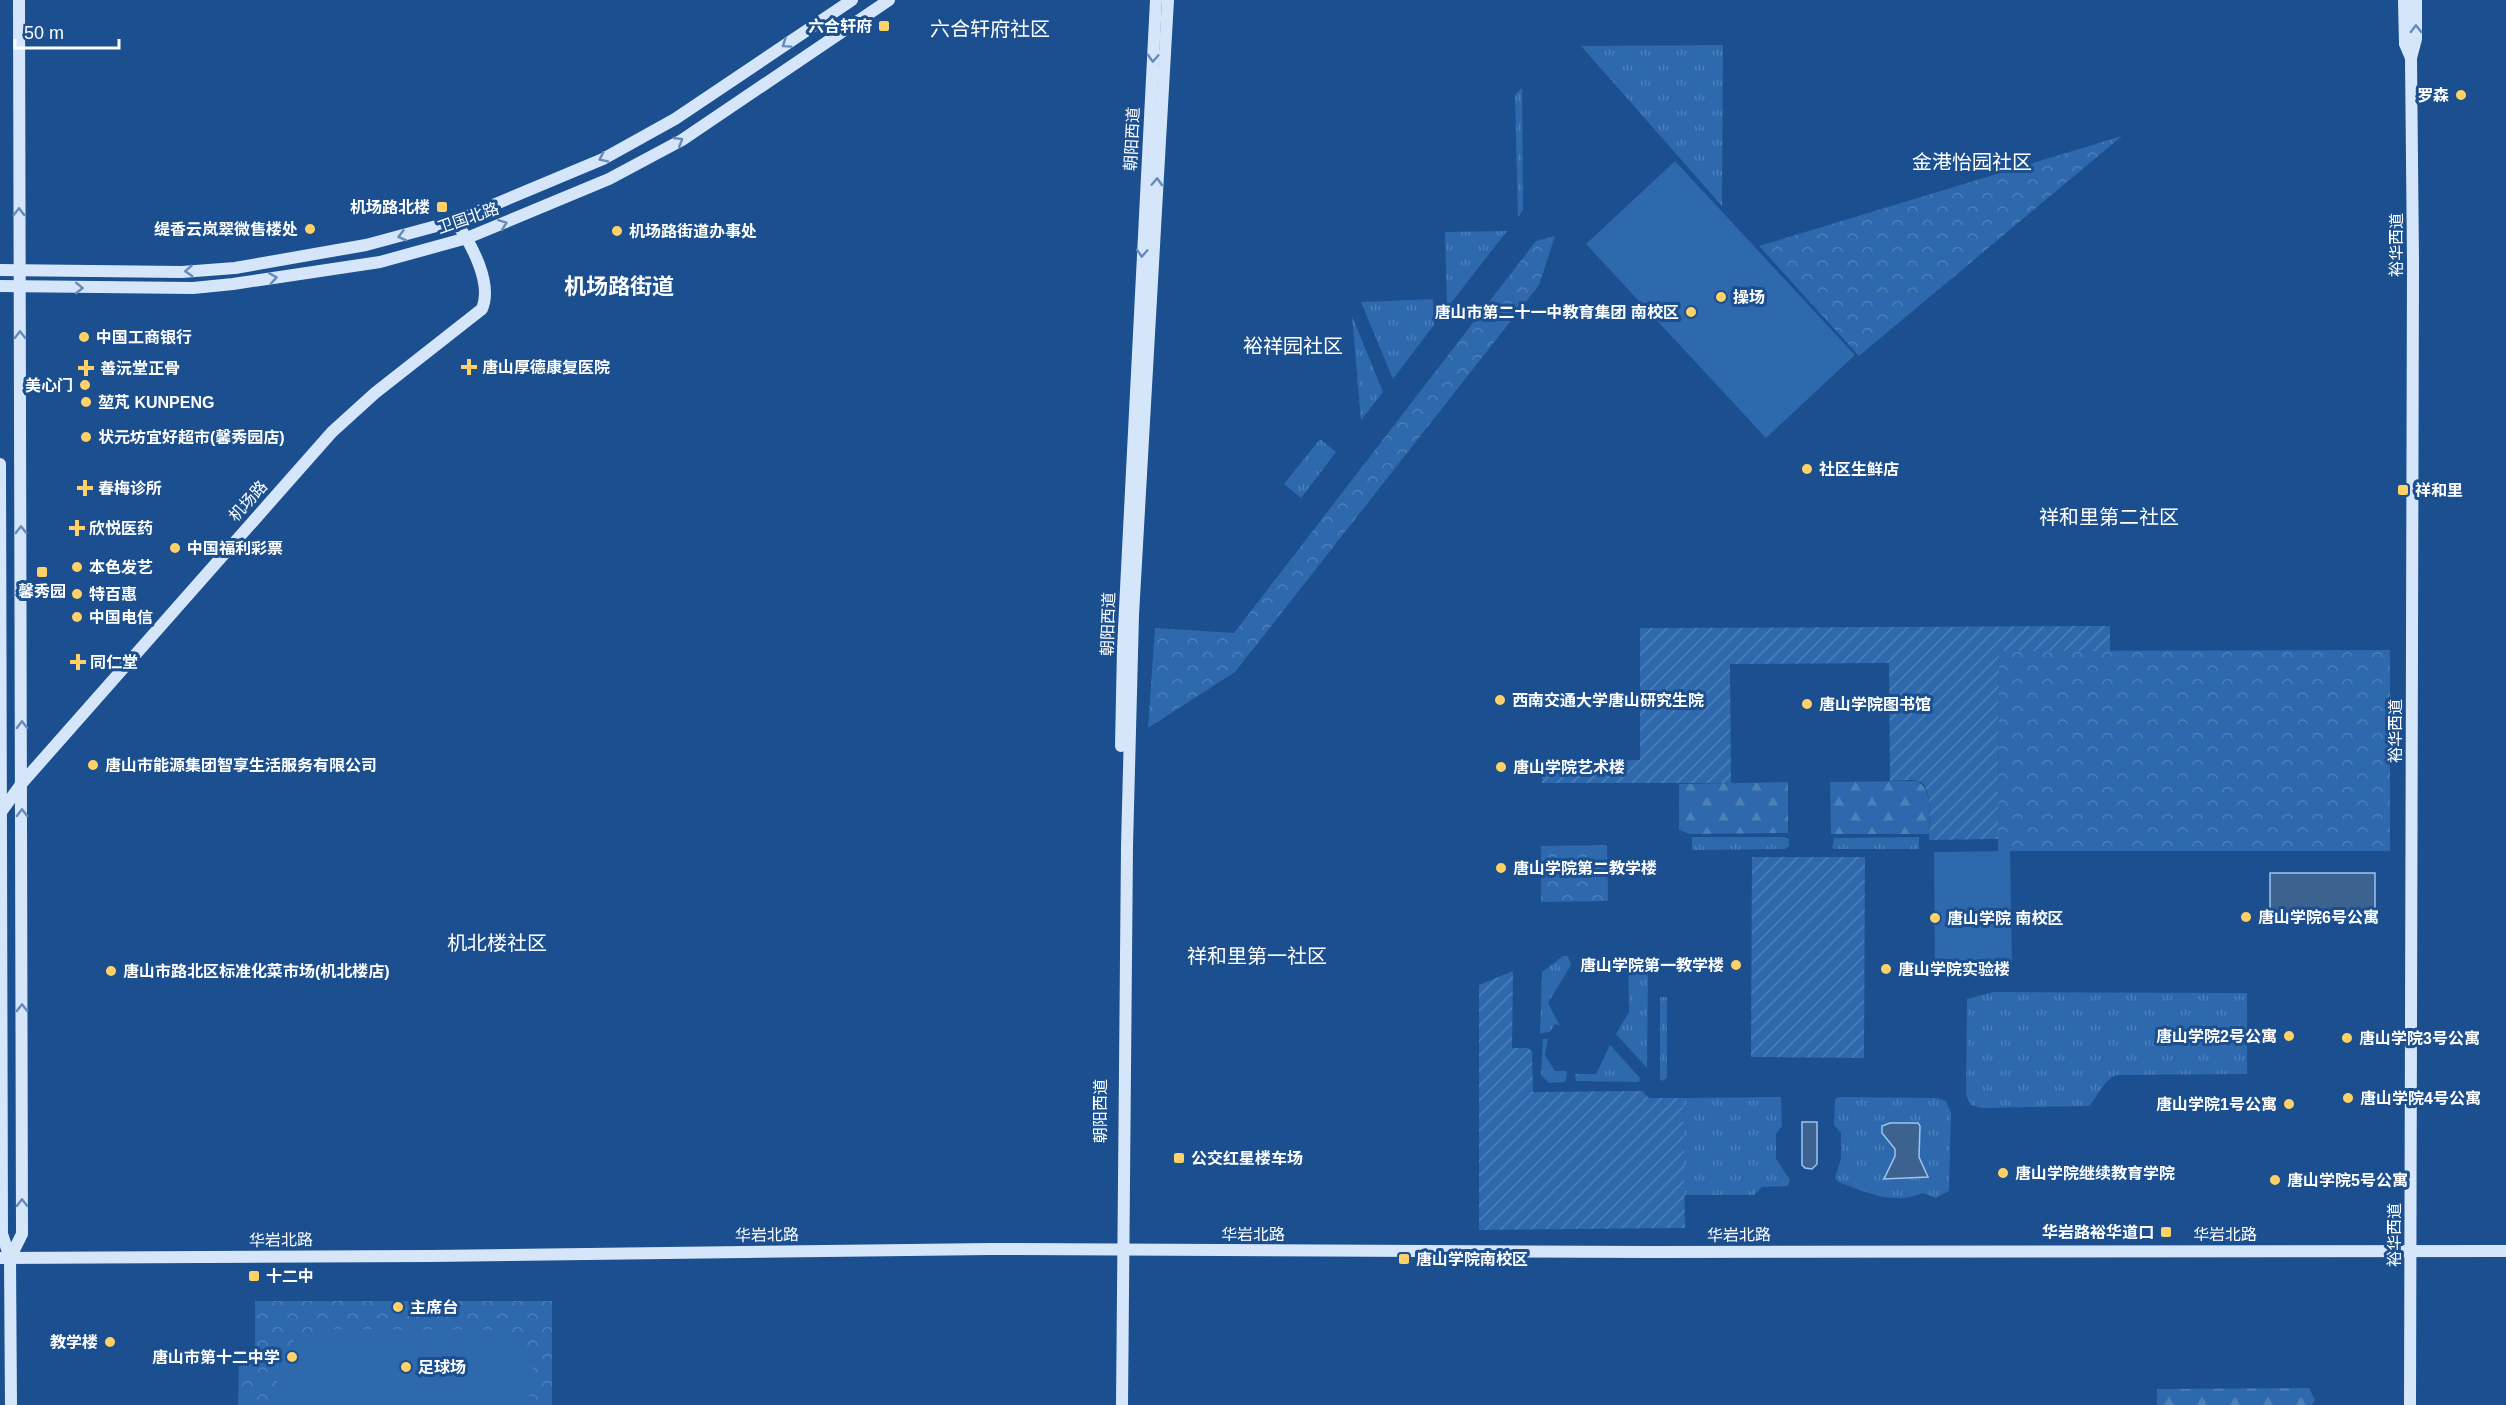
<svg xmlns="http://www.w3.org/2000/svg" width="2506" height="1405" viewBox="0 0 2506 1405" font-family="Arial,'Noto Sans SC',sans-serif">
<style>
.grass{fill:url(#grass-tufts)}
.forest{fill:url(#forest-firs)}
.park{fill:url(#park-crowns)}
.garden{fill:url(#garden-furrows)}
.pitch{fill:#2e69ad}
.water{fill:#3c6290;stroke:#9cc4f0;stroke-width:1.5}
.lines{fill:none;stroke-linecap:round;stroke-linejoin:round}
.secondary{stroke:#d6e6fa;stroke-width:12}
.oneway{stroke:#668bba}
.poi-dot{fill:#ffd166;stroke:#1b4f8f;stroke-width:2}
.labels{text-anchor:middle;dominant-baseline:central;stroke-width:6;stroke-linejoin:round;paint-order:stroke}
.poi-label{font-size:16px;font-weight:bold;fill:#fff;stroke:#1b4f8f;text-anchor:start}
.street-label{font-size:16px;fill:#fff;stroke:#1b4f8f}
.quarter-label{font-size:20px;fill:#fff;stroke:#1b4f8f}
.district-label{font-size:22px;font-weight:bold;fill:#fff;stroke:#1b4f8f}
</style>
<defs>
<pattern id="grass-tufts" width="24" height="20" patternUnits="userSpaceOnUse" patternTransform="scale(1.5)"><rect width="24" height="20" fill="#2e69ad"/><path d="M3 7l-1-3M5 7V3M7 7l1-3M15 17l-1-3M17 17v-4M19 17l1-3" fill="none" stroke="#4d80b9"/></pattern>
<pattern id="forest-firs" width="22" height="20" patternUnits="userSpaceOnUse" patternTransform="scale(1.5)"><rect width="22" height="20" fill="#2e69ad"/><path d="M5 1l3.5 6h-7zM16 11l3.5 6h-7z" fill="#4d80b9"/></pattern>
<pattern id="park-crowns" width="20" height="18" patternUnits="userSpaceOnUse" patternTransform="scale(1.5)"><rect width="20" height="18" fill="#2e69ad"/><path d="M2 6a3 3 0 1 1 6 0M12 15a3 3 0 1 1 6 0" fill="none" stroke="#4d80b9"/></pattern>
<pattern id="garden-furrows" width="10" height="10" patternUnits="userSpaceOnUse" patternTransform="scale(1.5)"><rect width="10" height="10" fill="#2e69ad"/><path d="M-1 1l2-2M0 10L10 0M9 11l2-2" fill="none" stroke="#4d80b9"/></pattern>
</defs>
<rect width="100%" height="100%" fill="#1b4f8f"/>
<g class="grass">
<polygon points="1723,45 1722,206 1581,46"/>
<polygon points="1522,88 1523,210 1518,217 1515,95"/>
<polygon points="1507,231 1447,308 1445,232"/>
<polygon points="1433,299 1434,325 1393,379 1361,302"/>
<polygon points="1352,316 1383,392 1361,420"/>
<polygon points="1320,439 1336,452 1301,498 1284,484"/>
<polygon points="1692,837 1784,837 1789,839 1789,846 1785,849 1692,850"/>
<polygon points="1919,837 1919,849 1834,849 1832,847 1834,838"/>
<polygon points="1628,955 1637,958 1648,970 1647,1068 1616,1034 1629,1012"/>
<polygon points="1563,956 1568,956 1571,965 1548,1003 1560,1026 1555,1024 1550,1032 1540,1033 1542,972"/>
<path d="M1993,992L2247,993V1074L2116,1075C2104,1080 2098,1096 2089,1106L1982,1108L1971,1105L1966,1095L1967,999Z"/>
<polygon points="1660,997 1667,997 1667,1078 1662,1081 1660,1079"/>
<polygon points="1543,1039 1548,1039 1545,1055 1555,1071 1566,1071 1567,1074 1565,1082 1549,1083 1541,1075"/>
<polygon points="1610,1045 1640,1078 1639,1082 1576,1081 1575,1074 1596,1074"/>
<polygon points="1781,1097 1782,1126 1776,1134 1776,1159 1790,1180 1788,1186 1762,1187 1754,1195 1684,1195 1683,1098"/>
<path d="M1838,1097L1937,1098L1946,1101L1951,1113L1949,1191L1936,1198L1923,1193C1891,1206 1867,1192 1838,1182L1835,1178L1841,1158V1133L1834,1125L1835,1100Z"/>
</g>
<g class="forest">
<path d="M1918,781C1934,793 1929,816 1929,834H1831L1830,782Z"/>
<polygon points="1788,782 1788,833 1690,834 1679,830 1679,784"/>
<polygon points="2309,1388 2315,1400 2312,1405 2157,1405 2157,1389"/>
</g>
<g class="park">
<polygon points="2122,136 1859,356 1759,246"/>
<polygon points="1555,236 1539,285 1235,672 1148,728 1155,628 1234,633 1536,241"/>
<polygon points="2390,650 2390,851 1998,851 1999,651"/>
<polygon points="1607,845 1608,901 1541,902 1541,846"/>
<polygon points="255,1301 552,1301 552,1405 238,1405 239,1360 255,1360"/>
</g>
<g class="garden">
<path d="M2110,626V651H1999L1998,839L1929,840C1929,826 1934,787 1919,781C1911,779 1898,781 1890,781L1889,663L1730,664L1731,783H1542V762L1640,760V628Z"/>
<polygon points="1752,857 1865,857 1864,1058 1751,1057"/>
<polygon points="1513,971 1512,1048 1528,1048 1532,1051 1533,1092 1642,1091 1649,1098 1683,1098 1685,1228 1479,1230 1479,985"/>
</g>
<g class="pitch">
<polygon points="1675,161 1855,355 1766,438 1586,244"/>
<polygon points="2010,851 2012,967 1935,969 1934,852"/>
<path d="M328,1329L494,1330C530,1342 543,1370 526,1405H286C263,1365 285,1334 328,1329Z"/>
</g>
<g class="water">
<polygon points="2270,873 2375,873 2375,918 2270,919"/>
<polygon points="1802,1122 1817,1122 1817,1164 1812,1169 1805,1168 1802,1165"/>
<polygon points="1890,1123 1918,1123 1920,1126 1919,1157 1928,1177 1884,1179 1895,1156 1895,1149 1882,1133 1882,1126"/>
</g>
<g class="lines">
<g class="secondary">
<polyline points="2404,0 2405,44 2411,58"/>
<polyline points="0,270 182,272 235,268 366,245 455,221 603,159 675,119 852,0"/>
<polyline points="0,286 193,288 233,284 380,262 467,238 609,179 682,140 889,0"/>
<polyline points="0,464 2,1234 10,1258 11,1405"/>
<polyline points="1121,746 1123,648 1156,0"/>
<path d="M1,812L22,783L332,432L375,393L482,309C493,283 471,243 455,221"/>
<polyline points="0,1258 430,1256 991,1249 1652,1252 2506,1251"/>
<polyline points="10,1258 22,1234 19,0"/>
<polyline points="1122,1405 1127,846 1133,615 1168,0"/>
<polyline points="2410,1405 2413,262 2411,58 2416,39 2416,0"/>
</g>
</g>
<defs><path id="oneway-chevron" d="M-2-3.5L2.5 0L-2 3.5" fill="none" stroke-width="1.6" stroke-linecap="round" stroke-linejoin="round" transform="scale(1.5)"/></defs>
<g class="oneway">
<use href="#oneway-chevron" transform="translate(2416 29) rotate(-90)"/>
<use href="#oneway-chevron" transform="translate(786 44) rotate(146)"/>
<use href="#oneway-chevron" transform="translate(1153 58) rotate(93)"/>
<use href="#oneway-chevron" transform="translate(679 141) rotate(-31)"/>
<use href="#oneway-chevron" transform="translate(603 158) rotate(154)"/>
<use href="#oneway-chevron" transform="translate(1157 182) rotate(-87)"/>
<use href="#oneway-chevron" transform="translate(19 212) rotate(-90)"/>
<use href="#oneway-chevron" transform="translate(503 224) rotate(-21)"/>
<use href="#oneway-chevron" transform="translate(402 236) rotate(165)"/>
<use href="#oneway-chevron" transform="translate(1142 253) rotate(93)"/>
<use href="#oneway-chevron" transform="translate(189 271) rotate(177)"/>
<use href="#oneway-chevron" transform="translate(273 278) rotate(-9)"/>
<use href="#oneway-chevron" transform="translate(79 288) rotate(1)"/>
<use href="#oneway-chevron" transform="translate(20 335) rotate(-90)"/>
<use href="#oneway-chevron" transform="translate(21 530) rotate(-90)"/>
<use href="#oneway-chevron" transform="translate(22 725) rotate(-90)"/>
<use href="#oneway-chevron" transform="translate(22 813) rotate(-90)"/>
<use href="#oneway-chevron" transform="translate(22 1008) rotate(-90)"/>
<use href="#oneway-chevron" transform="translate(22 1203) rotate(-90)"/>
</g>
<g class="poi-dot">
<rect x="878" y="20" width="12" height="12" rx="3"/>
<circle cx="2461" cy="95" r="6"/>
<rect x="436" y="201" width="12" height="12" rx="3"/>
<circle cx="310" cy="229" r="6"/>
<circle cx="617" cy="231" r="6"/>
<circle cx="1721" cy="297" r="6"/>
<circle cx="1691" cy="312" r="6"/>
<circle cx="84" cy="337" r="6"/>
<path d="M466 358h6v6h6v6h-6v6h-6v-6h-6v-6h6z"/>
<path d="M83 359h6v6h6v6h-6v6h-6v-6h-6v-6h6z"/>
<circle cx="85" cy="385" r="6"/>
<circle cx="86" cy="402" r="6"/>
<circle cx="86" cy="437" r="6"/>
<circle cx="1807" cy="469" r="6"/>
<path d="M82 479h6v6h6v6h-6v6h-6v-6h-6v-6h6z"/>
<rect x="2397" y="484" width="12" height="12" rx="3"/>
<path d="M74 519h6v6h6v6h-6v6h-6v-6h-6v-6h6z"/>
<circle cx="175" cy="548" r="6"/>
<circle cx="77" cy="567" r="6"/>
<rect x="36" y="566" width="12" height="12" rx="3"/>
<circle cx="77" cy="594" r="6"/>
<circle cx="77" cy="617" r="6"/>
<path d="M75 653h6v6h6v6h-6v6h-6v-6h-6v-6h6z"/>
<circle cx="1500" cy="700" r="6"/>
<circle cx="1807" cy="704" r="6"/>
<circle cx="93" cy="765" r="6"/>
<circle cx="1501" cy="767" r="6"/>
<circle cx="1501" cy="868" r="6"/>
<circle cx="2246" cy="917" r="6"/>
<circle cx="1935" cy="918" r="6"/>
<circle cx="1736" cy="965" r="6"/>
<circle cx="1886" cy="969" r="6"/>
<circle cx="111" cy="971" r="6"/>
<circle cx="2289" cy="1036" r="6"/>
<circle cx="2347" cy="1038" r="6"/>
<circle cx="2348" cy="1098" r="6"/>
<circle cx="2289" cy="1104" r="6"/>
<rect x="1173" y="1152" width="12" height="12" rx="3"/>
<circle cx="2003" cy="1173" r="6"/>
<circle cx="2275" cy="1180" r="6"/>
<rect x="2160" y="1226" width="12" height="12" rx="3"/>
<rect x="1398" y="1253" width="12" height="12" rx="3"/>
<rect x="248" y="1270" width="12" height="12" rx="3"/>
<circle cx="398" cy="1307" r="6"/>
<circle cx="110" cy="1342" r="6"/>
<circle cx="292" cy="1357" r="6"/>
<circle cx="406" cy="1367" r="6"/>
</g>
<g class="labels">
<g class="poi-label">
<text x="872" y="26" text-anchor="end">六合轩府</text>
<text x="2449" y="95" text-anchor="end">罗森</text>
<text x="430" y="207" text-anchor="end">机场路北楼</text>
<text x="298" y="229" text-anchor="end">缇香云岚翠微售楼处</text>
<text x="629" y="231">机场路街道办事处</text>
<text x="1733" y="297">操场</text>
<text x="1679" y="312" text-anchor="end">唐山市第二十一中教育集团 南校区</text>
<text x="96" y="337">中国工商银行</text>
<text x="482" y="367">唐山厚德康复医院</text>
<text x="100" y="368">善沅堂正骨</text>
<text x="73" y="385" text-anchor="end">美心门</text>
<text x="98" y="402">堃芃 KUNPENG</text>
<text x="98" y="437">状元坊宜好超市(馨秀园店)</text>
<text x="1819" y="469">社区生鲜店</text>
<text x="98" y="488">春梅诊所</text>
<text x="2415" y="490">祥和里</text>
<text x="89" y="528">欣悦医药</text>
<text x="187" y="548">中国福利彩票</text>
<text x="89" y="567">本色发艺</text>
<text x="42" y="591" text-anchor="middle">馨秀园</text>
<text x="89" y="594">特百惠</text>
<text x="89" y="617">中国电信</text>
<text x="90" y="662">同仁堂</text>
<text x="1512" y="700">西南交通大学唐山研究生院</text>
<text x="1819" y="704">唐山学院图书馆</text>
<text x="105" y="765">唐山市能源集团智享生活服务有限公司</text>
<text x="1513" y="767">唐山学院艺术楼</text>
<text x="1513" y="868">唐山学院第二教学楼</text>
<text x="2258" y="917">唐山学院6号公寓</text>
<text x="1947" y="918">唐山学院 南校区</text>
<text x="1724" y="965" text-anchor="end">唐山学院第一教学楼</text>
<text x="1898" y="969">唐山学院实验楼</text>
<text x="123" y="971">唐山市路北区标准化菜市场(机北楼店)</text>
<text x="2277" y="1036" text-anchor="end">唐山学院2号公寓</text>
<text x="2359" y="1038">唐山学院3号公寓</text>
<text x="2360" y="1098">唐山学院4号公寓</text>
<text x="2277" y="1104" text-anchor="end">唐山学院1号公寓</text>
<text x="1191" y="1158">公交红星楼车场</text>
<text x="2015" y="1173">唐山学院继续教育学院</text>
<text x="2287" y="1180">唐山学院5号公寓</text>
<text x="2154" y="1232" text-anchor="end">华岩路裕华道口</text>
<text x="1416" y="1259">唐山学院南校区</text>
<text x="266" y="1276">十二中</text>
<text x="410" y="1307">主席台</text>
<text x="98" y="1342" text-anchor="end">教学楼</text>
<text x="280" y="1357" text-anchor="end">唐山市第十二中学</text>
<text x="418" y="1367">足球场</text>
</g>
<g class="street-label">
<text transform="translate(1132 139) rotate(-87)">朝阳西道</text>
<text transform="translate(468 218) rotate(-19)">卫国北路</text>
<text transform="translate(2396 245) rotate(-90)">裕华西道</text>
<text transform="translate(248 501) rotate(-48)">机场路</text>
<text transform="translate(1108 624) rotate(-88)">朝阳西道</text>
<text transform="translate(2395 731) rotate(-90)">裕华西道</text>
<text transform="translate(1100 1111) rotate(-90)">朝阳西道</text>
<text x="1253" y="1234">华岩北路</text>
<text x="2225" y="1234">华岩北路</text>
<text transform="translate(767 1235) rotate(-1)">华岩北路</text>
<text transform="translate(1739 1235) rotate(-1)">华岩北路</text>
<text transform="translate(2394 1235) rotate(-90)">裕华西道</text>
<text transform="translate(281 1240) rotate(-1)">华岩北路</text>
</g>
<g class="quarter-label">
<text x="990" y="29">六合轩府社区</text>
<text x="1972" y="162">金港怡园社区</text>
<text x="1293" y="346">裕祥园社区</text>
<text x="2109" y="517">祥和里第二社区</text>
<text x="497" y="943">机北楼社区</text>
<text x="1257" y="956">祥和里第一社区</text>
</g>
<g class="district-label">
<text x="619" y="286">机场路街道</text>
</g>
</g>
<path d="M15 39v9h104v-9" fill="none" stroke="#ffffff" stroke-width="3"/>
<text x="24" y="39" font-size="18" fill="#ffffff" stroke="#1b4f8f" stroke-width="4.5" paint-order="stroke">50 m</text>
</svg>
